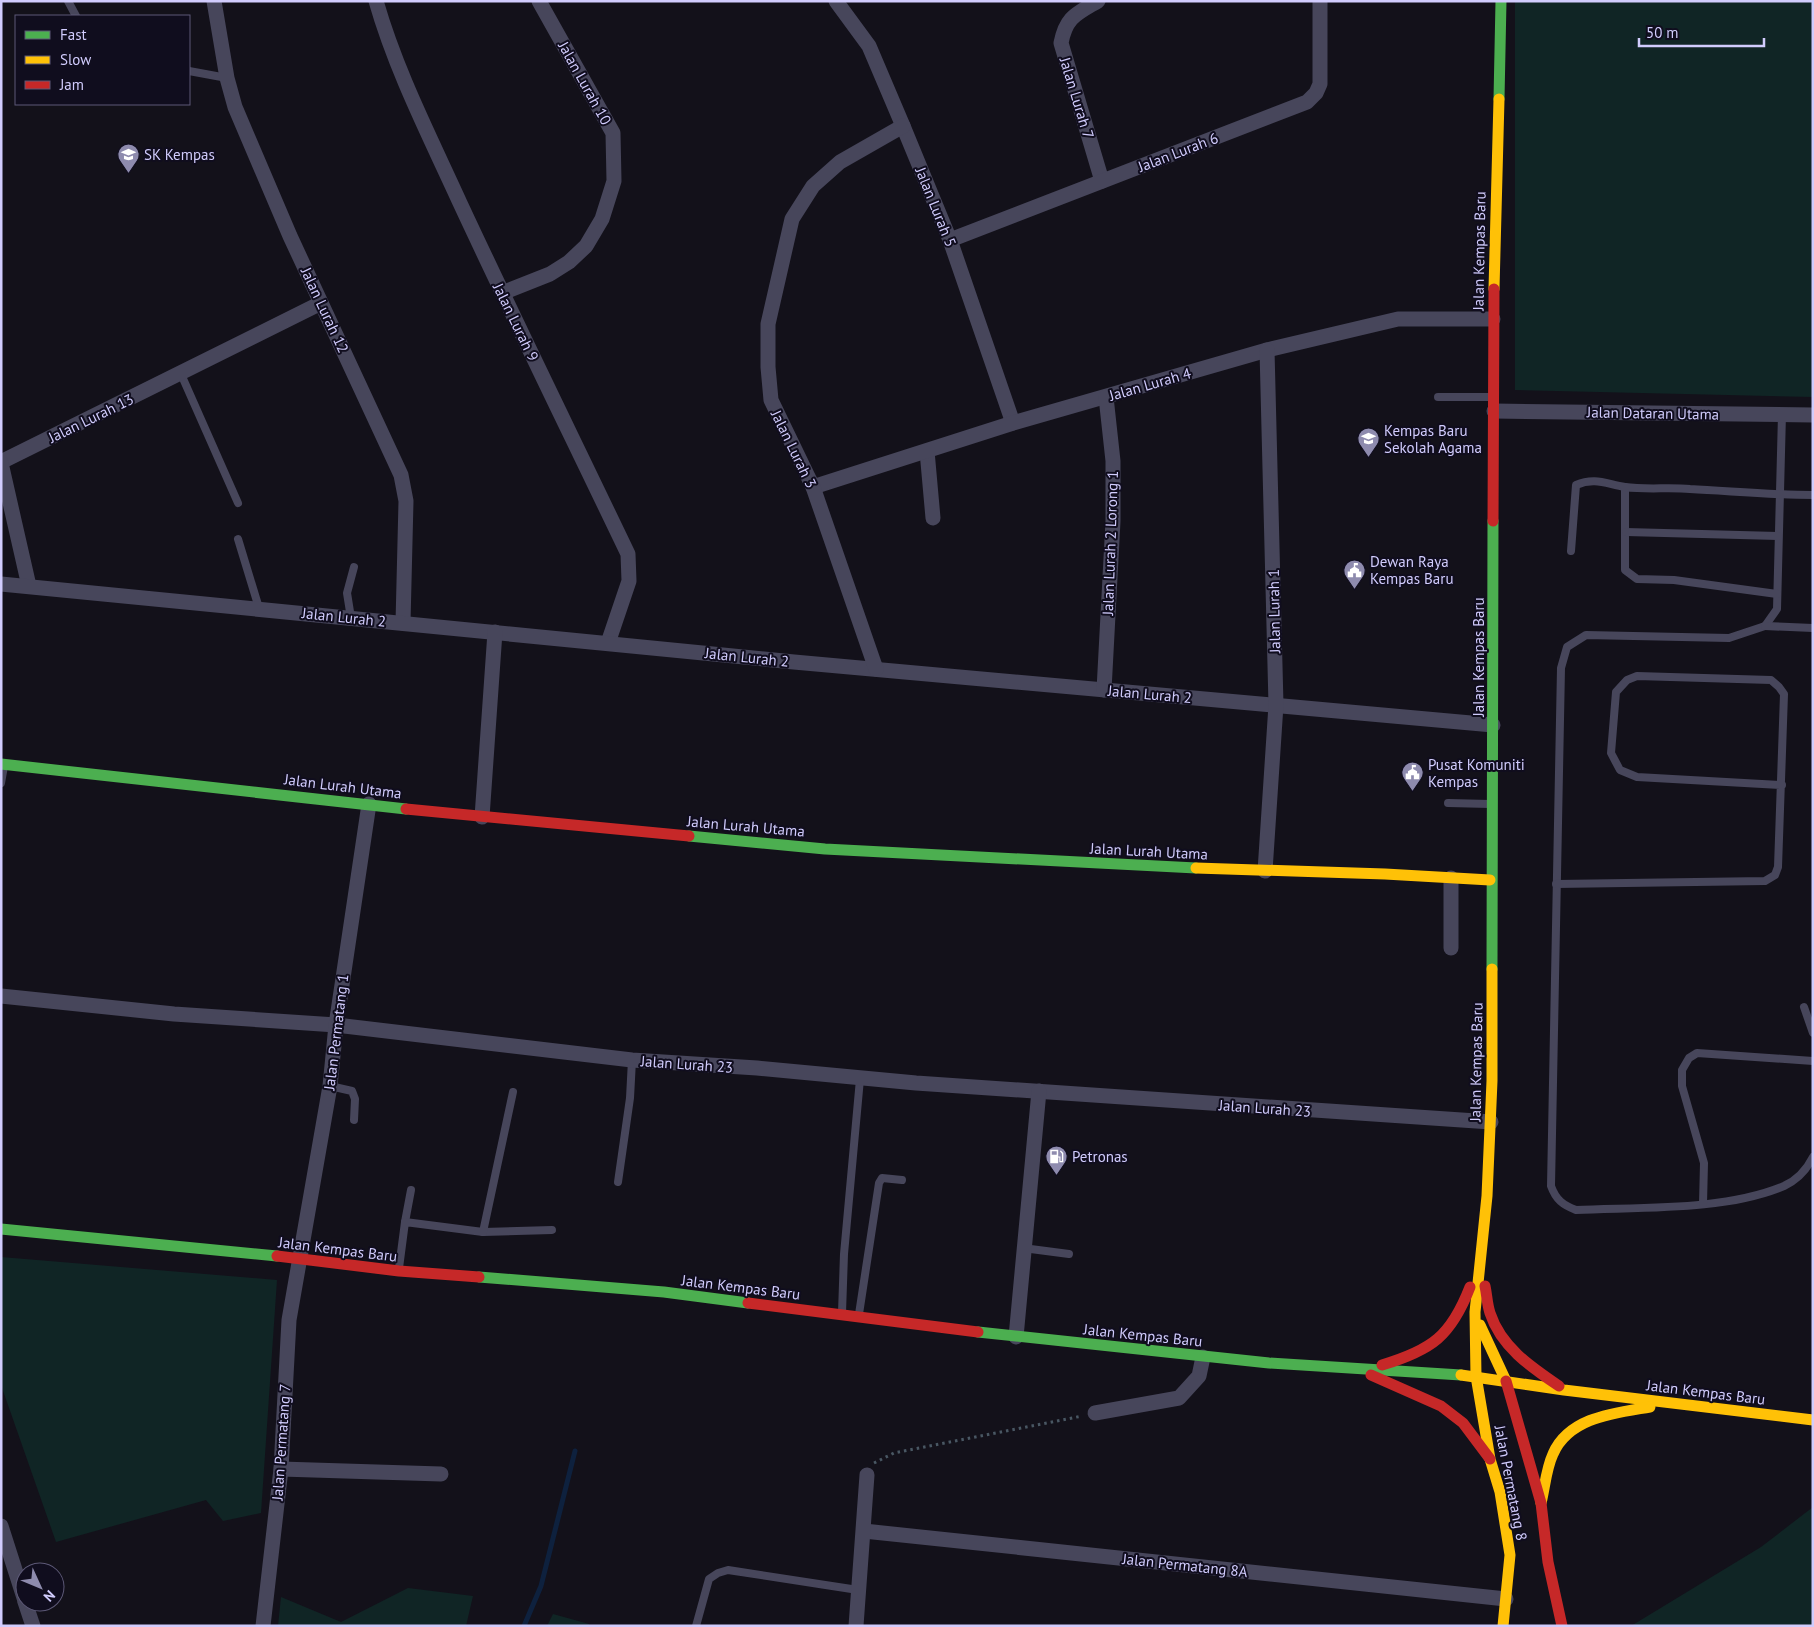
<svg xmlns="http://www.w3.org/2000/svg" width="1814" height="1627" viewBox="0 0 1814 1627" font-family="'PT Sans',sans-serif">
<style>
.green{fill:#102525}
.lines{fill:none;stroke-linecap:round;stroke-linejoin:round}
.stream{stroke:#0e213e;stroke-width:5}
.path{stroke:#495763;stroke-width:3;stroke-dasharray:2.5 4;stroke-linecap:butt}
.lane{stroke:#47465b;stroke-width:8}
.street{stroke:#47465b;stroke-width:15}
.fast{stroke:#4caf50;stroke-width:11}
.slow{stroke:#ffc107;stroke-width:11}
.jam{stroke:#c62828;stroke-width:11}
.labels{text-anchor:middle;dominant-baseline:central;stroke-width:4;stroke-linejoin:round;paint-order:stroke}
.street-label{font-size:15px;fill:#d1ccfd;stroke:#100d1e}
.poi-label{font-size:15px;fill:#d1ccfd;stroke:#100d1e;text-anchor:start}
</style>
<rect width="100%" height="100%" fill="#13111a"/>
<g class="green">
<polygon points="1515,1 1813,1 1813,397 1515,390"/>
<polygon points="1,1257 277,1280 261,1513 223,1521 206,1500 56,1542 1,1385"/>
<polygon points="1813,1507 1813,1626 1631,1626 1761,1547"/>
<polygon points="408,1588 473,1596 466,1626 278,1626 281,1597 341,1622"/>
<polygon points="553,1614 589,1624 589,1626 547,1626"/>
</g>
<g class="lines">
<polyline class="stream" points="524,1626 541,1586 575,1451"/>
<polyline class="path" points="874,1463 894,1453 1082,1416"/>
<g class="lane">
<polyline points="68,1 76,16"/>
<polyline points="189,71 227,78"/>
<polyline points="181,374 238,503"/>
<polyline points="1438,397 1492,397"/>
<path d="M1782,414L1777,609L1765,626L1729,638L1586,635L1567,647L1561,668L1551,1186C1556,1200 1563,1205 1576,1210C1640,1207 1725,1211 1784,1186C1797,1180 1807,1169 1813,1157"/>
<polyline points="1625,487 1625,570 1637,579 1674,580 1777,594"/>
<polyline points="1626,532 1778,536"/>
<polyline points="238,539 259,608"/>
<path d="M1571,551L1576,485C1595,477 1606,484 1625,487C1646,490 1669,487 1690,489C1731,491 1772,495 1813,495"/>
<polyline points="351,618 347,593 354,567"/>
<polyline points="1765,626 1813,628"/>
<polyline points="1,783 4,766"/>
<polyline points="1448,803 1490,804"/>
<polyline points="1556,884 1765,881 1775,875 1778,867 1784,694 1779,687 1771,680 1637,676 1627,680 1616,692 1611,753 1620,770 1637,777 1782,785"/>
<polyline points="1804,1007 1813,1033"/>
<polyline points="330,1086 352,1091 355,1099 354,1120"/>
<polyline points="618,1182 630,1098 632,1060"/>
<polyline points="1703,1204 1704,1163 1682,1086 1682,1070 1689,1058 1697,1053 1813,1061"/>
<polyline points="405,1222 411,1190"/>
<polyline points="483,1232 552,1230"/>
<polyline points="1023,1248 1069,1254"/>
<polyline points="399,1268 405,1222 483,1232 513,1092"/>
<polyline points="842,1313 844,1254 860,1079"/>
<polyline points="859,1314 879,1183 882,1178 902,1180"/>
<polyline points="696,1626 709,1579 718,1573 728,1570 858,1590"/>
</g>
<g class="street">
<polyline points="214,1 227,78 235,107 290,236 401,475 406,501 403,623"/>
<path d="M376,1C396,71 430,137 460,203C515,321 572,437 628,554L629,581L608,643"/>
<polyline points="836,1 869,46 903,126 950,240 1013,423"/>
<path d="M1098,1C1076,14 1066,17 1061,43L1102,181"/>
<polyline points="950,240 1307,102 1316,93 1320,84 1320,1"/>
<polyline points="502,293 550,274 569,262 586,246 602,219 614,181 613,133 539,1"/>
<polyline points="1494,411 1813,415"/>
<polyline points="927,451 933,518"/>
<polyline points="1,462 321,303"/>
<polyline points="1,463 29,586"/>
<polyline points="813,487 1013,423 1267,350 1398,319 1493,319"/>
<polyline points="1,584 794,662 1493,725"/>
<polyline points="876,669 813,487 771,400 768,367 768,324 792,219 813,186 840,162 903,126"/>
<polyline points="1104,690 1113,521 1113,461 1106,397"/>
<polyline points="482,817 495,632"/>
<polyline points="1265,871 1276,705 1267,350"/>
<polyline points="1451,948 1451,878"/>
<polyline points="1,996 174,1014 336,1025 632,1060 757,1068 916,1083 1491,1122"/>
<polyline points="1016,1337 1039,1091"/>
<polyline points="1095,1413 1179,1398 1199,1376 1203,1357"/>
<polyline points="281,1469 441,1474"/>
<polyline points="1,1526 25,1601"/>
<polyline points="864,1531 1506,1599"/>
<polyline points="25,1602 33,1626"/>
<polyline points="263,1626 281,1469 289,1320 330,1086 336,1025 369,804"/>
<polyline points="856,1626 867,1475"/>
</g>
<g class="fast">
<polyline points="1499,99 1501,1"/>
<polyline points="1,764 406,809"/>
<polyline points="689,836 825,849 1196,868"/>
<polyline points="1492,969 1493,521"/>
<polyline points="1,1229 277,1256"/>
<polyline points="479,1277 664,1292 748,1303"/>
<polyline points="978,1332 1269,1363 1461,1375"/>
</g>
<g class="slow">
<polyline points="1494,289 1499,99"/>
<polyline points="1196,868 1385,874 1490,880"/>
<polyline points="1480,1325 1506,1381"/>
<polyline points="1461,1375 1564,1390 1813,1420"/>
<polyline points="1476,1376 1490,1459 1500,1492 1510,1555 1503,1626"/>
<polyline points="1476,1376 1475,1312 1487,1196 1492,1081 1492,969"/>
<path d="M1541,1503C1545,1487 1546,1469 1553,1454C1569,1417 1615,1413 1650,1407"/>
</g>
<g class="jam">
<polyline points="1493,521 1494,289"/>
<polyline points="406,809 689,836"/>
<polyline points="277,1256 399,1271 479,1277"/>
<path d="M1485,1286C1487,1295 1487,1304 1490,1313C1501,1347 1531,1367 1559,1386"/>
<polyline points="748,1303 978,1332"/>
<path d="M1382,1365C1432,1350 1451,1336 1470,1287"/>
<polyline points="1371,1375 1441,1406 1463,1423 1490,1459"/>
<polyline points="1506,1381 1541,1503 1548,1562 1562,1626"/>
</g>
</g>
<defs>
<symbol id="school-pin" viewBox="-11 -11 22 30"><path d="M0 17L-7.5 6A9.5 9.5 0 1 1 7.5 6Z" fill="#8e8bae" stroke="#100d1e"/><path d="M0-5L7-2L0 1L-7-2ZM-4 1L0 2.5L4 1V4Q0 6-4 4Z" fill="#fff"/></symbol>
<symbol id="civic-pin" viewBox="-11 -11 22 30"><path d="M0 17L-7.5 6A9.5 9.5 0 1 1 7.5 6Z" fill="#8e8bae" stroke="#100d1e"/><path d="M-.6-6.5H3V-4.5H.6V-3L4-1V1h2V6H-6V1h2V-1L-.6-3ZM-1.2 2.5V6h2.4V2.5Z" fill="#fff"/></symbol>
<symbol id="fuel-pin" viewBox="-11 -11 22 30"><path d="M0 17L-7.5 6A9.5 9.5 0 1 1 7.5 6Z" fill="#8e8bae" stroke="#100d1e"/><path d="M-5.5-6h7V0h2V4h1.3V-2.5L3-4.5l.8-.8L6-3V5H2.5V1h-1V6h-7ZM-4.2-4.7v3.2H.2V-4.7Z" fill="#fff"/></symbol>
</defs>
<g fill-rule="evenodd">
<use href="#school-pin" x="116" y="142" width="25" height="34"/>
<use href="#school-pin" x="1356" y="426" width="25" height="34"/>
<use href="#civic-pin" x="1342" y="558" width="25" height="34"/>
<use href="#civic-pin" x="1400" y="760" width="25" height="34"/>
<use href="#fuel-pin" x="1044" y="1144" width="25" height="34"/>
</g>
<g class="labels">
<g class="street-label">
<text transform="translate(585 83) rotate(61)">Jalan Lurah 10</text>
<text transform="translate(1077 98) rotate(73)">Jalan Lurah 7</text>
<text transform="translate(1178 152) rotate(-21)">Jalan Lurah 6</text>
<text transform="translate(936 207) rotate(68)">Jalan Lurah 5</text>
<text transform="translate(1479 251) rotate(-89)">Jalan Kempas Baru</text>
<text transform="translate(325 310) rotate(65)">Jalan Lurah 12</text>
<text transform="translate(516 322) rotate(64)">Jalan Lurah 9</text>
<text transform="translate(1150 384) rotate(-16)">Jalan Lurah 4</text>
<text transform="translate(1653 413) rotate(1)">Jalan Dataran Utama</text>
<text transform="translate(91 418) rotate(-26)">Jalan Lurah 13</text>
<text transform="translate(794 449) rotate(64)">Jalan Lurah 3</text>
<text transform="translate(1110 543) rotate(-88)">Jalan Lurah 2 Lorong 1</text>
<text transform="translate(1274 611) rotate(-91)">Jalan Lurah 1</text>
<text transform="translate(344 617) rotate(6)">Jalan Lurah 2</text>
<text transform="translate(747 657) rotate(6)">Jalan Lurah 2</text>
<text transform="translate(1478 657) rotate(-90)">Jalan Kempas Baru</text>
<text transform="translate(1150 694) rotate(5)">Jalan Lurah 2</text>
<text transform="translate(343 786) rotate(7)">Jalan Lurah Utama</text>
<text transform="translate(746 826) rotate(5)">Jalan Lurah Utama</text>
<text transform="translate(1149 851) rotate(3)">Jalan Lurah Utama</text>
<text transform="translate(336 1032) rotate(-83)">Jalan Permatang 1</text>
<text transform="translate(1476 1062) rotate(-89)">Jalan Kempas Baru</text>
<text transform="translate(687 1064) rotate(4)">Jalan Lurah 23</text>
<text transform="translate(1265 1108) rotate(4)">Jalan Lurah 23</text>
<text transform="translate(338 1249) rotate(7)">Jalan Kempas Baru</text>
<text transform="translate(741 1287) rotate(7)">Jalan Kempas Baru</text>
<text transform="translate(1143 1335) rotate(6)">Jalan Kempas Baru</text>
<text transform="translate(1706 1392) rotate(7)">Jalan Kempas Baru</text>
<text transform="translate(281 1442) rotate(-86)">Jalan Permatang 7</text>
<text transform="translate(1511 1483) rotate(79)">Jalan Permatang 8</text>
<text transform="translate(1185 1565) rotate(6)">Jalan Permatang 8A</text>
</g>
<g class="poi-label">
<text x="144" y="154">SK Kempas</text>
<text x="1384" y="430">Kempas Baru<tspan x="1384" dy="17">Sekolah Agama</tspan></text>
<text x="1370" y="561">Dewan Raya<tspan x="1370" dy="17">Kempas Baru</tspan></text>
<text x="1428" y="764">Pusat Komuniti<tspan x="1428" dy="17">Kempas</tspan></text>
<text x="1072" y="1156">Petronas</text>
</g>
</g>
<rect width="1814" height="1627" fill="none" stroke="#d1ccfd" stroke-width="5"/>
<rect x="15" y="15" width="175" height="90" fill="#100d1e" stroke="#5d5977"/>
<rect x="25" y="31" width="25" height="8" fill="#4caf50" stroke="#5d5977"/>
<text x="60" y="40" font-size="15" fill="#d1ccfd">Fast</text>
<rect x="25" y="56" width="25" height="8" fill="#ffc107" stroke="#5d5977"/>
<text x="60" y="65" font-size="15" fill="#d1ccfd">Slow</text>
<rect x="25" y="81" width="25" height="8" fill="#c62828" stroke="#5d5977"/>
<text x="60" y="90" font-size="15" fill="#d1ccfd">Jam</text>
<g transform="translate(40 1587) rotate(134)"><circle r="24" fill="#100d1e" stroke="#5d5977"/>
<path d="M0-4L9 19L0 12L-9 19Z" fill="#8e8bae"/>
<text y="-8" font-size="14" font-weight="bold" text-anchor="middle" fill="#d1ccfd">N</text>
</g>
<path d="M1639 38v8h125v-8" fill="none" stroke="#d1ccfd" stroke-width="2.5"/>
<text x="1646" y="38" font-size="15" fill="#d1ccfd" stroke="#100d1e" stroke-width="4" paint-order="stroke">50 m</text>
</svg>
